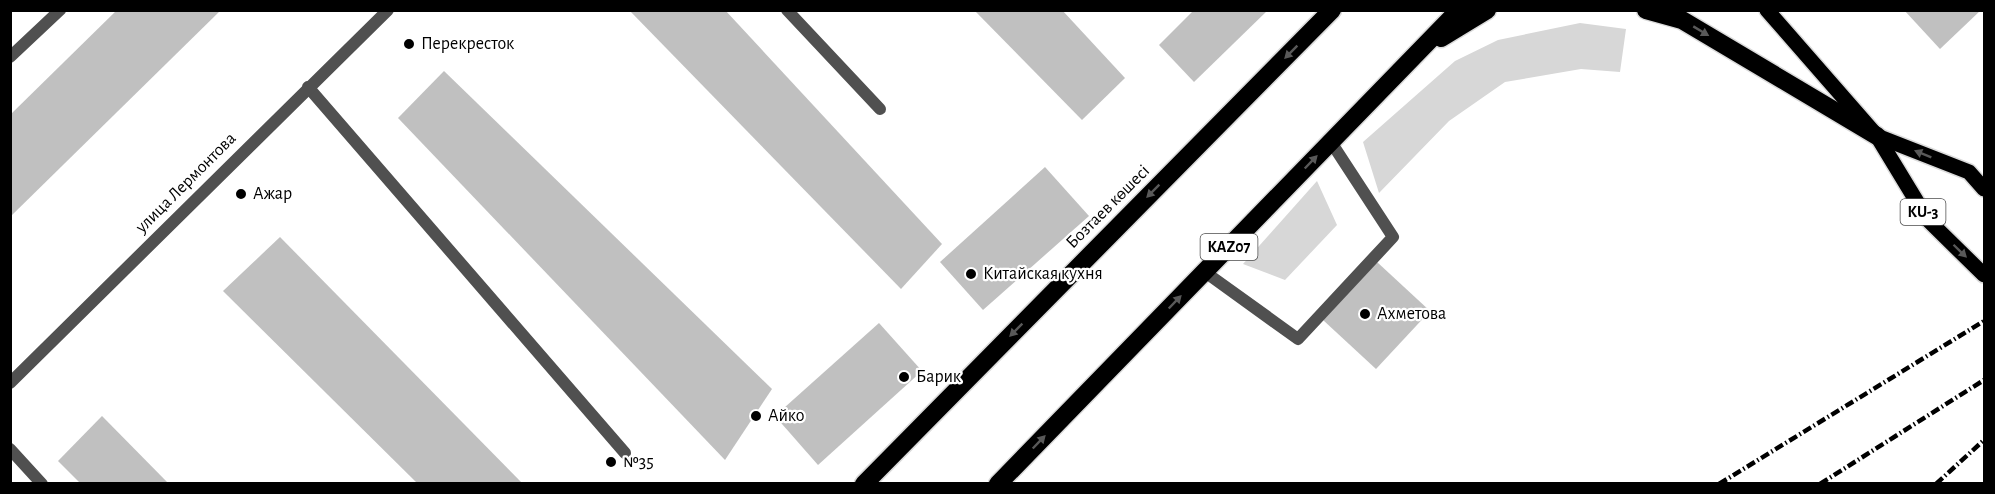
<svg xmlns="http://www.w3.org/2000/svg" width="1995" height="494" viewBox="0 0 1995 494" font-family="'Alegreya Sans',sans-serif">
<style>
.green{fill:#d7d7d7}
.building{fill:#c0c0c0}
.lines{fill:none;stroke-linecap:round;stroke-linejoin:round}
.primary-casing{stroke:#dbdbdb;stroke-width:18}
.highway-casing{stroke:#dbdbdb;stroke-width:21}
.lane{stroke:#505050;stroke-width:12}
.street{stroke:#505050;stroke-width:12}
.primary{stroke:#000;stroke-width:15}
.highway{stroke:#000;stroke-width:18}
.rail{stroke:#000;stroke-width:4.5;stroke-dasharray:9 3 1.5 3;stroke-linecap:butt}
.oneway{fill:#595959}
.poi-dot{fill:#000;stroke:#fff;stroke-width:2}
.labels{text-anchor:middle;dominant-baseline:central;stroke-width:4.5;stroke-linejoin:round;paint-order:stroke}
.shield{fill:#fff;stroke:#4c4c4c;stroke-width:1.5}
.shield-label{font-size:16px;font-weight:bold;fill:#000}
.poi-label{font-size:18px;fill:#000;stroke:#fff;text-anchor:start}
.street-label{font-size:18px;fill:#000;stroke:#fff}
</style>
<rect width="100%" height="100%" fill="#fff"/>
<g class="green">
<polygon points="1580,23 1626,29 1620,72 1581,69 1505,82 1449,121 1379,193 1363,142 1455,61 1498,40"/>
<polygon points="1317,181 1337,225 1285,280 1243,264"/>
</g>
<g class="building">
<polygon points="117,10 221,10 10,217 10,115"/>
<polygon points="629,10 725,10 942,244 901,289"/>
<polygon points="974,10 1062,10 1125,78 1082,120"/>
<polygon points="1194,10 1268,10 1194,82 1159,45"/>
<polygon points="1904,10 1981,10 1940,49"/>
<polygon points="444,71 772,389 725,460 398,118"/>
<polygon points="1045,167 1089,216 983,310 940,262"/>
<polygon points="280,237 523,484 418,484 223,291"/>
<polygon points="1377,262 1430,311 1376,369 1323,320"/>
<polygon points="879,323 922,371 818,465 775,416"/>
<polygon points="102,416 169,484 81,484 58,461"/>
</g>
<g class="lines">
<defs>
<g id="primary">
<polyline points="1767,10 1877,136 1928,220 1984,275"/>
<polyline points="1877,136 1969,172 1984,189"/>
</g>
<g id="highway">
<polyline points="1646,10 1682,20 1877,136"/>
<polyline points="1441,38 1487,10"/>
<polyline points="864,484 1332,10"/>
<polyline points="998,484 1459,10"/>
</g>
</defs>
<use href="#primary" class="primary-casing"/>
<use href="#highway" class="highway-casing"/>
<g class="lane">
<polyline points="787,10 880,109"/>
<polyline points="10,57 60,10"/>
<polyline points="308,87 625,453"/>
<polyline points="1205,272 1298,339 1393,237 1331,142"/>
</g>
<g class="street">
<polyline points="10,383 388,10"/>
<polyline points="10,449 42,484"/>
</g>
<use href="#primary" class="primary"/>
<use href="#highway" class="highway"/>
<g class="rail">
<polyline points="1719,484 1984,321"/>
<polyline points="1820,484 1984,380"/>
<polyline points="1936,484 1984,440"/>
</g>
</g>
<defs><path id="oneway-solid" d="M-6-.8H1V-3.2L6.5 0L1 3.2V.8H-6Z" transform="scale(1.5)"/></defs>
<g class="oneway">
<use href="#oneway-solid" transform="translate(1701 31) rotate(31)"/>
<use href="#oneway-solid" transform="translate(1291 52) rotate(135)"/>
<use href="#oneway-solid" transform="translate(1923 154) rotate(-158)"/>
<use href="#oneway-solid" transform="translate(1311 162) rotate(-46)"/>
<use href="#oneway-solid" transform="translate(1153 191) rotate(135)"/>
<use href="#oneway-solid" transform="translate(1960 251) rotate(44)"/>
<use href="#oneway-solid" transform="translate(1175 302) rotate(-46)"/>
<use href="#oneway-solid" transform="translate(1016 330) rotate(135)"/>
<use href="#oneway-solid" transform="translate(1039 442) rotate(-46)"/>
</g>
<g class="poi-dot">
<circle cx="409" cy="44" r="6"/>
<circle cx="241" cy="194" r="6"/>
<circle cx="971" cy="274" r="6"/>
<circle cx="1365" cy="314" r="6"/>
<circle cx="904" cy="377" r="6"/>
<circle cx="756" cy="416" r="6"/>
<circle cx="611" cy="462" r="6"/>
</g>
<g class="labels">
<g class="shield">
<rect x="1900.5" y="199" width="45" height="26" rx="4.5"/>
<rect x="1200.5" y="234" width="57" height="26" rx="4.5"/>
</g>
<g class="shield-label">
<text x="1923" y="212">KU-3</text>
<text x="1229" y="247">KAZ07</text>
</g>
<g class="poi-label">
<text x="421" y="44">Перекресток</text>
<text x="253" y="194">Ажар</text>
<text x="983" y="274">Китайская кухня</text>
<text x="1377" y="314">Ахметова</text>
<text x="916" y="377">Барик</text>
<text x="768" y="416">Айко</text>
<text x="623" y="462">№35</text>
</g>
<g class="street-label">
<text transform="translate(186 183) rotate(-45)">улица Лермонтова</text>
<text transform="translate(1108 207) rotate(-45)">Бозтаев көшесі</text>
</g>
</g>
<rect width="1995" height="494" fill="none" stroke="#000000" stroke-width="24"/>
</svg>
